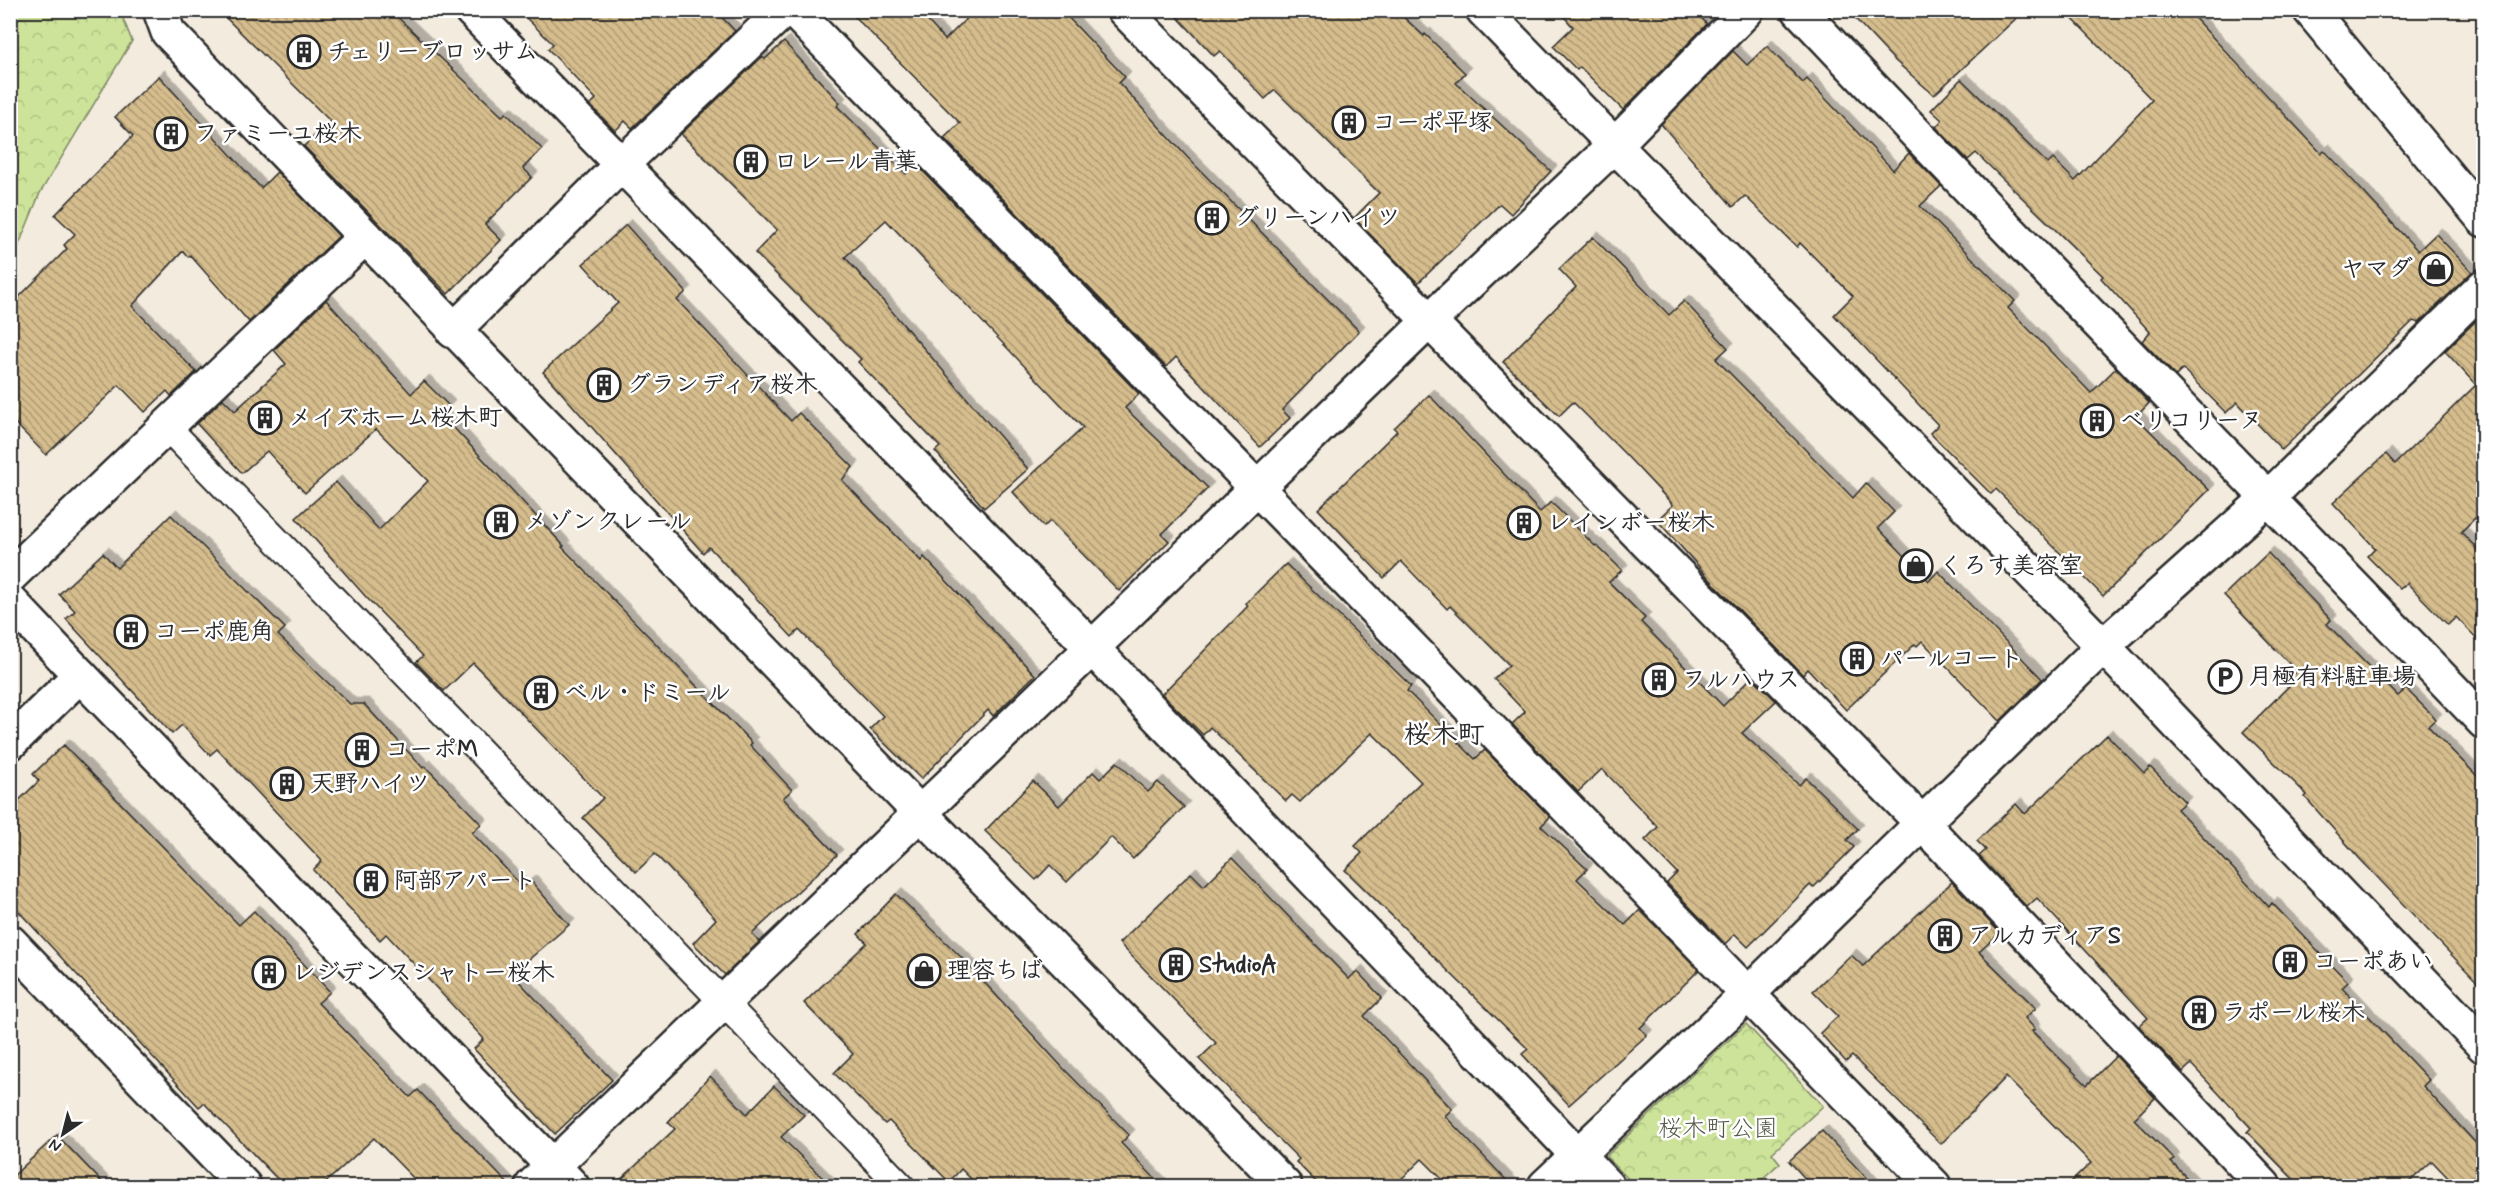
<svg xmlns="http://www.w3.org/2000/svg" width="2494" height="1197" viewBox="0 0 2494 1197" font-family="Mynerve,'Klee One',sans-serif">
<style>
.forest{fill:url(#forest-crowns);stroke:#7c8762;stroke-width:1.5}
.building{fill:url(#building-back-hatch);stroke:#2b2b2b;stroke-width:1.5;filter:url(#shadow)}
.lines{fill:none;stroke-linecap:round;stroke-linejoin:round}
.lane-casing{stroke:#2b2b2b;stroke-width:30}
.street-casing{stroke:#2b2b2b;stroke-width:38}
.secondary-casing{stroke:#2b2b2b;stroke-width:38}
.lane{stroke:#fff;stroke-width:26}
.street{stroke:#fff;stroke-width:33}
.secondary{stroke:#fff;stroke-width:33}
.labels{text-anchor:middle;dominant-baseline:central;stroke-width:5;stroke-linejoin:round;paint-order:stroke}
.poi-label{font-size:24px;font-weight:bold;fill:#2b2b2b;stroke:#fff;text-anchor:start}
.park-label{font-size:24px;fill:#535946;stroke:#fff}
.quarter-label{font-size:27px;font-weight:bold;fill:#2b2b2b;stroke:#fff}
</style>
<defs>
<pattern id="forest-crowns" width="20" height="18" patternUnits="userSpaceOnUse" patternTransform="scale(1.5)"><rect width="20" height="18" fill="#cce399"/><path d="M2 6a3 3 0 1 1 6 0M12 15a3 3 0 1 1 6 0" fill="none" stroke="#afc384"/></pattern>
<pattern id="building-back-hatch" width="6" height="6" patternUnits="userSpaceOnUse" patternTransform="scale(1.5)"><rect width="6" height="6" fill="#d6bd8d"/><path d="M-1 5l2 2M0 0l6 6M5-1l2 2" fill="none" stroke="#ae9a73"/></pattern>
<filter id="shadow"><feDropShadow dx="5.5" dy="-5.5" stdDeviation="0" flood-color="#0004"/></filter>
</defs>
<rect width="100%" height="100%" fill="#f3ebdd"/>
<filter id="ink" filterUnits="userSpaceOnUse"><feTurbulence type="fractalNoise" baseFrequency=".0167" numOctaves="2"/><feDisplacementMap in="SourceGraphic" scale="12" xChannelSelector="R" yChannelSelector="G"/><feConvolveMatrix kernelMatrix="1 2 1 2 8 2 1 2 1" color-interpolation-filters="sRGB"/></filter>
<g filter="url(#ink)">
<g class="forest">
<polygon points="11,10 120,11 132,41 40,193 11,264"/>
<polygon points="1746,1024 1823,1106 1772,1153 1780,1163 1754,1186 1635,1186 1606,1156"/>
</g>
<g class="building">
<polygon points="218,10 390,10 502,116 506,113 542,149 523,168 532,177 485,224 501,240 448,294 304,146 330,121"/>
<polygon points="518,10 715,10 735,31 632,128 625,121 615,131 590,105 596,99 548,49 553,44"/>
<polygon points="848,10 931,10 924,17 945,40 975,10 1061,10 1125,77 1119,83 1187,157 1359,331 1282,410 1290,418 1260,447 1176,357 1166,367 944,138 960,123"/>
<polygon points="1171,10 1396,10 1424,36 1425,34 1465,73 1456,83 1551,171 1511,214 1500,204 1418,283 1354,218 1379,193 1275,90 1265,99 1220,51 1214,56"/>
<polygon points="1558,10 1694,10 1707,24 1623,110 1580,67 1577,70 1553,46 1573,27"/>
<polygon points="1847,10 2025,10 1934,95 1893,59"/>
<polygon points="2064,10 2187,10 2321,153 2324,150 2357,185 2418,251 2436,234 2472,272 2419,323 2413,321 2282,450 2237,402 2226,413 2183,369 2176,376 2142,341 2150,332 2101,278 2103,276 1976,153 1968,160 1936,127 1942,120 1931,110 1961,79 2048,164 2053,159 2075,181 2152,100"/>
<polygon points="784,42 840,103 837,106 906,174 916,164 1139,394 1125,408 1208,488 1162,534 1169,541 1119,591 1050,521 1044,527 1013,492 1083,428 886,220 845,257 1028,469 984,508 935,451 940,447 858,362 861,359 755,253 777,230 681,134 762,57 765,59"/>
<polygon points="1767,46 1803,83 1807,79 1893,170 1909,153 1941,186 1920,206 2015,301 2008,308 2091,393 2116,368 2149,403 2136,417 2209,490 2103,596 1996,489 1991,494 1930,433 1938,425 1834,315 1853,296 1800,243 1797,247 1745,196 1733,207 1661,124 1733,51 1747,65"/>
<polygon points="159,76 261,188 277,172 339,236 249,322 190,255 188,257 183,251 132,306 196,372 171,396 167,391 145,412 119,385 46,455 10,418 10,306 67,249 64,245 75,234 55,215 133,136 115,117"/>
<polygon points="626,225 686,292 677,300 791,421 799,413 853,467 842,480 921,561 924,557 1035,675 993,716 988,710 921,779 870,729 883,716 799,630 792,637 709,547 703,553 543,372 618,303 583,264"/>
<polygon points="1593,237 1669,315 1684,301 1728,348 1716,359 1853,498 1866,483 1894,512 1878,528 1929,581 1938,571 2042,679 2000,721 1922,641 1917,646 1915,644 1846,710 1808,669 1803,675 1716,586 1657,520 1673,505 1626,455 1573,402 1559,416 1503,362 1576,287 1559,269"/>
<polygon points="326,300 411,394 424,381 449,406 441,414 564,546 562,547 752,743 750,745 792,790 783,798 837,855 752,934 759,942 725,975 693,943 716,919 655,854 636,872 583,818 603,798 473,663 444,691 416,662 423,656 366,597 296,518 336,482 379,530 428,481 376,429 305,493 267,451 242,473 197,424 223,399 235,411 286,364 274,350"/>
<polygon points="2484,313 2484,509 2461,532 2484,556 2484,646 2456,617 2448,625 2407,583 2400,589 2367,556 2375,548 2333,503 2386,454 2395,464 2476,385 2445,351"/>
<polygon points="1429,395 1540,512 1551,502 1595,546 1596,545 1622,570 1609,582 1645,618 1641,622 1723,706 1752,677 1776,701 1742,733 1799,785 1806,778 1858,829 1847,840 1854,847 1813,888 1810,885 1748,947 1735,934 1725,944 1667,883 1677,873 1645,840 1658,827 1602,769 1578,792 1512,724 1525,712 1494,679 1509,665 1450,606 1447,609 1401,561 1384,578 1318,509 1397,431 1394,428"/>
<polygon points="171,515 285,628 278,635 350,704 364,704 423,768 425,766 481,824 472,833 523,887 531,881 569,925 512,974 612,1080 555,1134 474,1049 484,1039 386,934 380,940 313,870 322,861 217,749 210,755 182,725 172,734 66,619 75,611 59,594 103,553 117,568"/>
<polygon points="2268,553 2331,620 2327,624 2398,696 2406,689 2436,719 2428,726 2484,783 2484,989 2359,858 2305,797 2307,795 2243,732 2294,681 2290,677 2296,671 2224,595"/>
<polygon points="1286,564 1411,686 1407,691 1475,759 1485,750 1550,817 1541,826 1587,869 1577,879 1625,925 1640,910 1699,970 1640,1028 1647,1035 1569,1105 1522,1054 1528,1049 1345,870 1362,853 1355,846 1421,782 1372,733 1300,802 1292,795 1286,801 1210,727 1203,735 1162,694 1248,606 1246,603"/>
<polygon points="2107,735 2144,773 2150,767 2185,802 2177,809 2269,907 2272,903 2348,982 2342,988 2429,1080 2423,1086 2484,1152 2484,1186 2456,1186 2432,1161 2405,1186 2300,1186 2247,1132 2251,1128 2191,1064 2183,1072 2139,1026 2148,1018 2037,898 2027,907 1979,856 1986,850 1977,841 2016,804 2025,814"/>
<polygon points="64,745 239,925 254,911 330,992 318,1003 410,1097 418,1090 510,1186 421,1186 374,1138 322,1186 284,1186 204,1103 199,1107 10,902 10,809 39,781 33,774"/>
<polygon points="1117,762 1148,792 1158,782 1184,807 1133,859 1111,837 1067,882 1050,865 1036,880 985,831 1033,781 1059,806 1093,772 1100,779"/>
<polygon points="1232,858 1349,979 1357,971 1382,998 1364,1016 1452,1109 1445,1116 1512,1186 1449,1186 1422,1159 1394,1186 1320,1186 1296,1162 1299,1159 1199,1059 1216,1043 1119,943 1191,873 1204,886"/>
<polygon points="1952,882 2000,933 1979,952 2036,1008 2025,1018 2035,1029 2032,1031 2087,1085 2116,1056 2155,1098 2134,1119 2174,1159 2171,1162 2195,1186 2067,1186 2091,1163 2006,1077 1941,1144 1852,1056 1846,1062 1820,1033 1838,1016 1813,991 1851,955 1863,966"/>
<polygon points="896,894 963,959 1063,1068 1129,1135 1121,1143 1162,1186 978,1186 961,1169 949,1182 889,1121 885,1124 834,1073 853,1054 804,1003 867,943 858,934"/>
<polygon points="710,1076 747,1114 774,1086 804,1115 781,1137 831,1186 614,1186 675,1129 668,1122"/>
<polygon points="1822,1131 1874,1186 1812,1186 1789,1161"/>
<polygon points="57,1135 106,1186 10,1186 10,1179"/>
</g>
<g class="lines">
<defs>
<polyline id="lane" points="166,426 901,1186"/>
<g id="street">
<polyline points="160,10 168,32 920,813 1285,1186"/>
<polyline points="471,10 1092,648 1607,1186"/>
<polyline points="793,10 1934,1186"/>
<polyline points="1124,10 1922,823 2264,1186"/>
<polyline points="1483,10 2103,646 2484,1046"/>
<path d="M1799,10C2025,250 2256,484 2484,722"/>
<polyline points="1615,145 1747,10"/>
<polyline points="453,331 620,166 784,10"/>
<polyline points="10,576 364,238"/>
<polyline points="10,601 80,675 10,743"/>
<polyline points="80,675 572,1186"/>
<polyline points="10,942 244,1186"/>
</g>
<g id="secondary">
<polyline points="2310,10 2484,220"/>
<polyline points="532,1186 1092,648 1430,320 1615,145"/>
<polyline points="1545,1186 1749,993 2103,646 2269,497 2484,286"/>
</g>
</defs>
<use href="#lane" class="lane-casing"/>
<use href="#street" class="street-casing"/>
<use href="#secondary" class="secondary-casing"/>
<use href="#lane" class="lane"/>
<use href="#street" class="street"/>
<use href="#secondary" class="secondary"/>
</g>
</g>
<defs>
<symbol id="building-ring" viewBox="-11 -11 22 22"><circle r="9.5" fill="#fff" stroke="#2b2b2b" stroke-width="1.5"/><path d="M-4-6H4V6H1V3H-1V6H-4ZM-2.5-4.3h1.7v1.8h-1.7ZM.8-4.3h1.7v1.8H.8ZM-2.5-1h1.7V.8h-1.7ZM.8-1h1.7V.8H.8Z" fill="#2b2b2b"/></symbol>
<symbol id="shop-ring" viewBox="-11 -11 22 22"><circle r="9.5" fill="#fff" stroke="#2b2b2b" stroke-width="1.5"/><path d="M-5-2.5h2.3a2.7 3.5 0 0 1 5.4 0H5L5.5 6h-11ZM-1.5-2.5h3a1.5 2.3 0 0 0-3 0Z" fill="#2b2b2b"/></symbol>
<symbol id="parking-ring" viewBox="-11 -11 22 22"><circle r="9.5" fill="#fff" stroke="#2b2b2b" stroke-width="1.5"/><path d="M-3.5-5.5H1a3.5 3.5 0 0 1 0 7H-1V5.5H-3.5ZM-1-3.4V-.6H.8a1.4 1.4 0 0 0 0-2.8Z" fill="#2b2b2b"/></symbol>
</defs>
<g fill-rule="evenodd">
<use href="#building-ring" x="285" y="33" width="38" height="38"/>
<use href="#building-ring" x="1330" y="104" width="38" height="38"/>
<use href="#building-ring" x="152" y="115" width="38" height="38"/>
<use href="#building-ring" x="732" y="143" width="38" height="38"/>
<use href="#building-ring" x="1193" y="199" width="38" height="38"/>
<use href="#shop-ring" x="2417" y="250" width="38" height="38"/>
<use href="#building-ring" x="585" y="366" width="38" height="38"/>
<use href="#building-ring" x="246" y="399" width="38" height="38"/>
<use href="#building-ring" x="2078" y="402" width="38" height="38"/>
<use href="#building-ring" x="482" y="503" width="38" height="38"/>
<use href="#building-ring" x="1505" y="504" width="38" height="38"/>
<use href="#shop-ring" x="1897" y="547" width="38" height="38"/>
<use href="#building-ring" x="112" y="613" width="38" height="38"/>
<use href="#building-ring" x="1838" y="640" width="38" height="38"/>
<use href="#parking-ring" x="2206" y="658" width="38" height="38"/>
<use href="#building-ring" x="1640" y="661" width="38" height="38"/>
<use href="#building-ring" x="522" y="674" width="38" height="38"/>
<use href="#building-ring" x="343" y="731" width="38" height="38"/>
<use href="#building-ring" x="268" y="765" width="38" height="38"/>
<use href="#building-ring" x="352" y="862" width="38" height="38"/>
<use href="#building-ring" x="1926" y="917" width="38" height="38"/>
<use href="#building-ring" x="2271" y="943" width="38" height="38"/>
<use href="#building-ring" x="1157" y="946" width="38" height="38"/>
<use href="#shop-ring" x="905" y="952" width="38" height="38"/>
<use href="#building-ring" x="250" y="954" width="38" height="38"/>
<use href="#building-ring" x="2180" y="994" width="38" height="38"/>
</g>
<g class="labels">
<g class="poi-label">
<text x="327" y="52">チェリーブロッサム</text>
<text x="1372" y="123">コーポ平塚</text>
<text x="194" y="134">ファミーユ桜木</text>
<text x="774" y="162">ロレール青葉</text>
<text x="1235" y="218">グリーンハイツ</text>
<text x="2413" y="269" text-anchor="end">ヤマダ</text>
<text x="627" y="385">グランディア桜木</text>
<text x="288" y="418">メイズホーム桜木町</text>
<text x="2120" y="421">ベリコリーヌ</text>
<text x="524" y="522">メゾンクレール</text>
<text x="1547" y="523">レインボー桜木</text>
<text x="1939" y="566">くろす美容室</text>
<text x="154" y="632">コーポ鹿角</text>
<text x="1880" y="659">パールコート</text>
<text x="2248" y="677">月極有料駐車場</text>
<text x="1682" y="680">フルハウス</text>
<text x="564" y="693">ベル・ドミール</text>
<text x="385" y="750">コーポM</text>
<text x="310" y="784">天野ハイツ</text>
<text x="394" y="881">阿部アパート</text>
<text x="1968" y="936">アルカディアS</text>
<text x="2313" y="962">コーポあい</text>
<text x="1199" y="965">StudioA</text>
<text x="947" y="971">理容ちば</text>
<text x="292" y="973">レジデンスシャトー桜木</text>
<text x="2222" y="1013">ラポール桜木</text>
</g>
<g class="park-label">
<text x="1718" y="1129">桜木町公園</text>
</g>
<g class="quarter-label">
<text x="1444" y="735">桜木町</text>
</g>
</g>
<rect width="2494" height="1197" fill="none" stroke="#fff" stroke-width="36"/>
<rect x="18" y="18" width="2458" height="1161" fill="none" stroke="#2b2b2b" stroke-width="2" filter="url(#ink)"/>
<g transform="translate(63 1134) rotate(215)" stroke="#ffffff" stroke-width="4.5" paint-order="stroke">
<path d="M0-4.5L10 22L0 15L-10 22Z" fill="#2b2b2b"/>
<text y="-9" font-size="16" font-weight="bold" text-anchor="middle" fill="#2b2b2b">N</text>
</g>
</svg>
